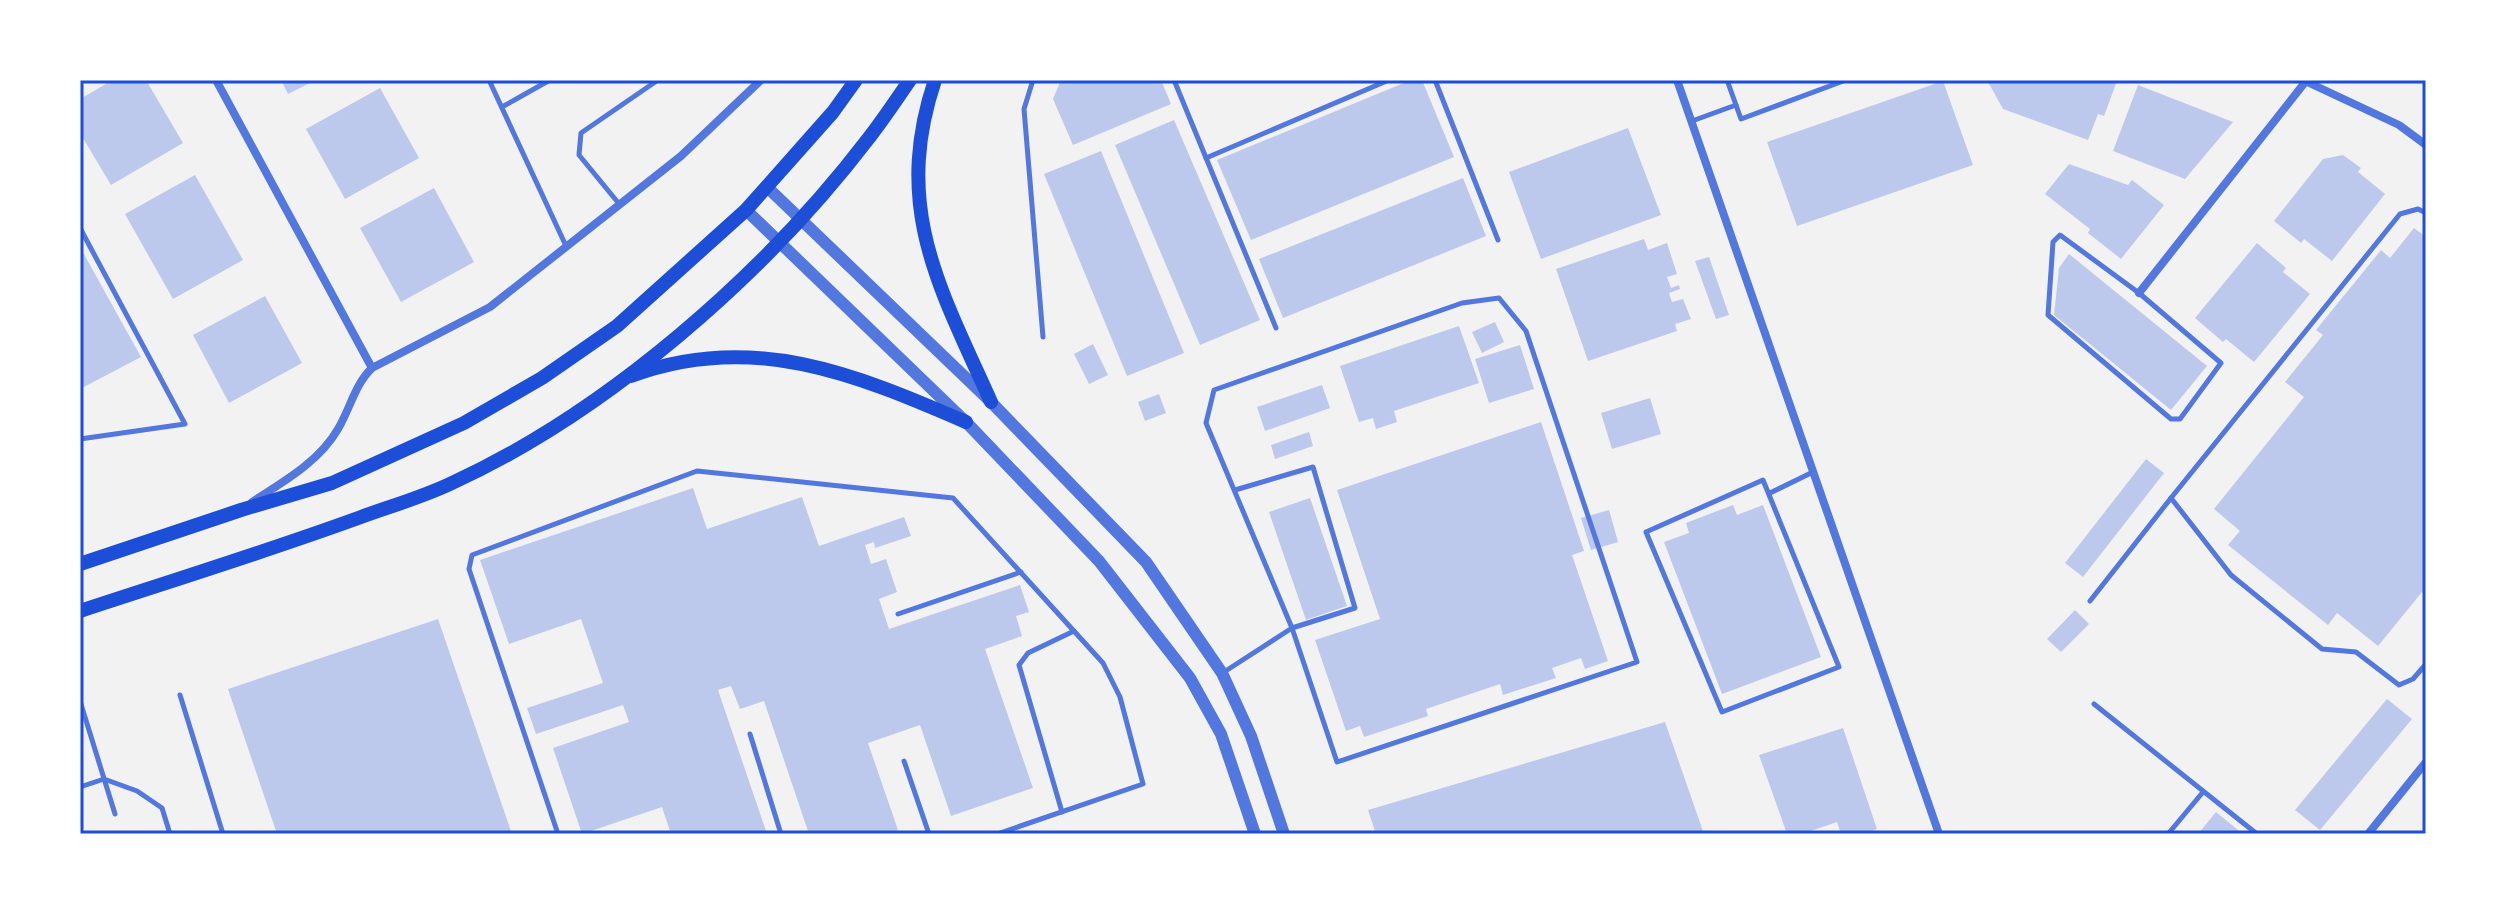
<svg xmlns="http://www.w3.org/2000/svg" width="2506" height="914" viewBox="0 0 2506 914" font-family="Commissioner,sans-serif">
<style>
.building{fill:#bdc9ec}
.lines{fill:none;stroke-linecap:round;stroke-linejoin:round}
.service{stroke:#5277de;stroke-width:5}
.minor{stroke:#5277de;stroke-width:8}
.tertiary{stroke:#5277de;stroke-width:12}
.primary{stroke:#1d4ed8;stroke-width:14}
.neatline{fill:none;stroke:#1d4ed8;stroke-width:3}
</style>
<rect width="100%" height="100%" fill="#f2f2f2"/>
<g class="building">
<polygon points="113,80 146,80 183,143 111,185 80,133 80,99"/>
<polygon points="281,80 316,80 288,94"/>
<polygon points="1061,80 1161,80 1171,104 1073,145 1053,99"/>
<polygon points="1411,80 1422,80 1454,157 1251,240 1217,160"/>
<polygon points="1987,80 2114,80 2117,81 2104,116 2098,114 2088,140 2003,109"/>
<polygon points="1943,81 1973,165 1797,226 1767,142"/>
<polygon points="2138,85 2233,122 2185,179 2113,151"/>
<polygon points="380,88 419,158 345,199 306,129"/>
<polygon points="1174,120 1260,320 1200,345 1115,145"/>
<polygon points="1628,128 1661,215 1541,259 1509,172"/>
<polygon points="1101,151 1184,353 1127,376 1044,174"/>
<polygon points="2343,155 2361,168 2358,172 2385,194 2332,261 2304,239 2301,243 2274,221 2323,159"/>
<polygon points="2069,164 2128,185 2132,180 2164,205 2121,259 2088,233 2090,229 2045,194"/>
<polygon points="195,175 243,260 173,299 125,214"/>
<polygon points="1463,178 1486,236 1283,318 1259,259"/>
<polygon points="434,188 474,262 401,302 360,228"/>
<polygon points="2414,228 2426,237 2426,596 2422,592 2378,646 2337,613 2328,625 2228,545 2240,531 2214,509 2304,397 2285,382 2323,335 2316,330 2381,250 2390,258"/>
<polygon points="1644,239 1648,250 1667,243 1677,274 1667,277 1671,288 1679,285 1680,289 1669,293 1672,302 1683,299 1691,319 1675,324 1677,331 1588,361 1556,269"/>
<polygon points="2257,243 2286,268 2283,272 2310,294 2254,362 2226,339 2223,342 2195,318"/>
<polygon points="80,247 141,357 80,389"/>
<polygon points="2069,254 2207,366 2171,410 2054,315 2059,268"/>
<polygon points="1709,257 1729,315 1716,319 1695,261"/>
<polygon points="265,296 302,363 229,403 193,335"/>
<polygon points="1495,322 1504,342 1482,353 1472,332"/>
<polygon points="1459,326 1479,383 1394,411 1397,422 1376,429 1373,418 1359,422 1340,366"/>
<polygon points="1093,344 1108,375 1089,384 1074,354"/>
<polygon points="1520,345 1534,389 1489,403 1475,359"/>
<polygon points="1322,385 1330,408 1265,431 1257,407"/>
<polygon points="1159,394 1166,413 1145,421 1138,402"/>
<polygon points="1650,398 1661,434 1612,449 1601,413"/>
<polygon points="1541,422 1584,551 1572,555 1608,661 1585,669 1581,658 1552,668 1556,678 1503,695 1500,684 1426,709 1428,716 1364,737 1360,726 1346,731 1315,640 1380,619 1337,490"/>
<polygon points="1309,432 1313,446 1275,459 1271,445"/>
<polygon points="2146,459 2164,473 2083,577 2065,563"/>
<polygon points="693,488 707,529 802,497 819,546 904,517 911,536 875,548 874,542 865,545 871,564 886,559 897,592 879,599 889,629 1020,585 1029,612 1016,616 1022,636 985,649 1033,788 951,816 920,725 868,743 898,830 884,834 809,834 764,701 740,709 731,686 718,690 767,834 671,834 662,807 582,834 553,748 629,722 623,705 536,734 527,708 603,683 581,619 509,644 480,560"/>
<polygon points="1310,498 1347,606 1306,620 1269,512"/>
<polygon points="1733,505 1737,515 1763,505 1821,657 1722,694 1664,542 1689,533 1686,523"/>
<polygon points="1609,510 1618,542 1591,550 1581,518"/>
<polygon points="2075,610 2089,624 2061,652 2047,639"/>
<polygon points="438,619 512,834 277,834 228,689"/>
<polygon points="2387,699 2412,719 2320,830 2295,810"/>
<polygon points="1665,722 1704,834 1376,834 1368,810"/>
<polygon points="1843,728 1877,829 1862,834 1841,834 1837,822 1802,834 1787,834 1759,755"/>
<polygon points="2216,812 2243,834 2198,834"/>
</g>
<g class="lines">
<g class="service">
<polyline points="489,80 566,246"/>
<polyline points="1033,80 1024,109 1043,337"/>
<polyline points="1174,80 1276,328"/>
<polyline points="1435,80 1498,240"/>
<polyline points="1727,80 1741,119 1846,80"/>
<polyline points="502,107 550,80"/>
<polyline points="1692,121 1736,105"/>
<polyline points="1206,158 1389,80"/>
<polyline points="620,205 579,155 581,133 658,80"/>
<polyline points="2426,213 2418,209 2400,214 2171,498 2231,575 2322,649 2356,652 2399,685 2413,679 2426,664"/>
<polyline points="80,228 185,424 80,439"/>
<polygon points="2060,235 2139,293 2221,363 2180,419 2171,419 2048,315 2053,242"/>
<polygon points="1499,298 1526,331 1637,662 1337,762 1292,628 1206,423 1214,390 1462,303"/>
<polygon points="1763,480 1839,667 1722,712 1646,532"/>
<polyline points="1770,493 1813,472"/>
<polyline points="2090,601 2171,498"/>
<polyline points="898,614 1021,572"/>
<polyline points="1224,672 1292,628 1355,608 1313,467 1235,490"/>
<polyline points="180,695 223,834"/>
<polyline points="80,701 115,814"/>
<polyline points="2094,704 2257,834"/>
<polyline points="750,734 781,834"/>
<polyline points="904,761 929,834"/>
<polyline points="80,787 104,779 137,791 162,808 170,834"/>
<polyline points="1062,812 1019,665 1028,653 1074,631"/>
<polyline points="558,834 469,569 472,555 697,471 953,498 1103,663 1120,697 1143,784 997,834"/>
<polyline points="2168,834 2203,792"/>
</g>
<g class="minor">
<polyline points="216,80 372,368"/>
<polyline points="1677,80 1939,834"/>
<polyline points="2303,80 2399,125 2426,145"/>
<polyline points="2139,293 2306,81"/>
<path d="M252,502C283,482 319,462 338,429C350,409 355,384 372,368L490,307L681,156L761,80"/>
<polyline points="2368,834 2426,762"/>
</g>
<g class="tertiary">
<polyline points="767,187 991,402 1146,562 1222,673 1251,736 1284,834"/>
<polyline points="746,210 966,422 1099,561 1190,678 1221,734 1255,834"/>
</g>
<g class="primary">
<path d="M935,80C892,208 940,288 991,402"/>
<path d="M631,376C752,331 855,374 966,422"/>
<polyline points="80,564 241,510 332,483 464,423 542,378 617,326 746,210 833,112 856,80"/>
<path d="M80,611C174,580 268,551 361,517C391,506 423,497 452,483C607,412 764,275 868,139C883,120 896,100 910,80"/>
</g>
</g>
<rect width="2506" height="914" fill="none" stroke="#ffffff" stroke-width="164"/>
<rect x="82" y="82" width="2342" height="750" class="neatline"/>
</svg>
